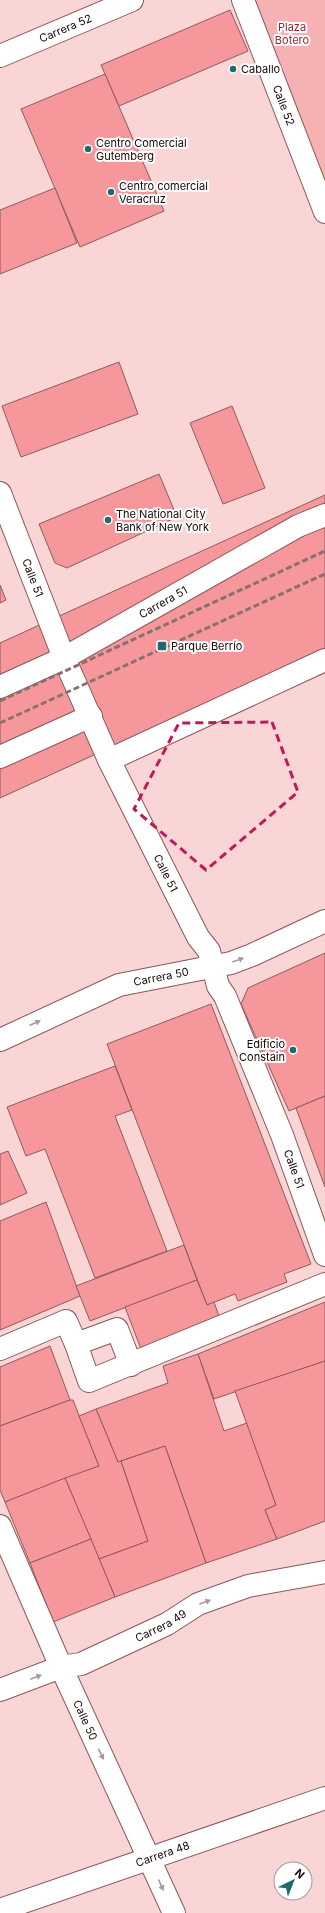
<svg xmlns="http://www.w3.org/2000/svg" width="325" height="1913" viewBox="0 0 325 1913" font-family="Inter,sans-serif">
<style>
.green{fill:#f6b1b3}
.building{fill:#f5979b;stroke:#8f5a5c}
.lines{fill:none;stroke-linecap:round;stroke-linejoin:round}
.street-casing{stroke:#8b5658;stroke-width:24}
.secondary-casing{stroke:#8b5658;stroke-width:24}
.street{stroke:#fff;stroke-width:22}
.secondary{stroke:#fff;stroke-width:22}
.rail{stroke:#8b6f6f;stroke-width:3;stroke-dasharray:6 3;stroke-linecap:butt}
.oneway{fill:#a39b9b}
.marked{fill:none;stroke:#c2185b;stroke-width:3;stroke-dasharray:8 5;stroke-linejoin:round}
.poi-dot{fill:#1e6a6c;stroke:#fff;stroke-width:1.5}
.labels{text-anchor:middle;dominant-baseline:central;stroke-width:4;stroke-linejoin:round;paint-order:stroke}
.park-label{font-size:11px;fill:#912535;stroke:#fff}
.street-label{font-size:11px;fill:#180506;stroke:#fff}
.poi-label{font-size:11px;fill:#180506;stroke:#fff;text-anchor:start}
</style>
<rect width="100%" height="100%" fill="#fad5d5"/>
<polygon class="green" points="243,0 325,0 325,197"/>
<g class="building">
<polygon points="230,10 248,51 119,106 101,65"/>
<polygon points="105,74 164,211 80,247 21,109"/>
<polygon points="55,188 77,243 0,274 0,210"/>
<polygon points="119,362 138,414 21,457 2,406"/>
<polygon points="232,406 265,488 223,504 190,423"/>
<polygon points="159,474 177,517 67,568 55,563 39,524"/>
<polygon points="325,495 325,649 0,798 0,643"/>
<polygon points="0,585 6,600 0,603"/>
<polygon points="325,953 325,1096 289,1111 241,1004 248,988"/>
<polygon points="211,1004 311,1264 284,1274 287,1282 238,1301 235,1294 207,1305 107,1044"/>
<polygon points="115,1066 132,1110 115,1116 167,1251 95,1278 45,1149 26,1156 7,1107"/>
<polygon points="325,1096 325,1187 296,1108"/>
<polygon points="8,1151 27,1193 0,1205 0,1154"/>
<polygon points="46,1202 80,1296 0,1330 0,1221"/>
<polygon points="184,1245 197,1280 90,1321 76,1286"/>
<polygon points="197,1280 207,1305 214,1302 220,1319 141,1349 125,1307"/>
<polygon points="325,1302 325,1361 214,1399 198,1354"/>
<polygon points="50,1346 70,1400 0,1426 0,1367"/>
<polygon points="198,1354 224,1431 247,1423 276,1505 265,1510 277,1539 206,1563 165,1446 118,1462 96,1409 168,1383 163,1366"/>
<polygon points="325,1361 325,1521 277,1539 265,1510 276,1505 235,1391"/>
<polygon points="70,1400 73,1400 99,1466 5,1502 0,1490 0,1426"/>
<polygon points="96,1409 118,1462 121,1461 148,1541 99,1559 65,1478 99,1466 79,1416"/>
<polygon points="165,1446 206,1563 115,1597 99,1559 148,1541 121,1461"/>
<polygon points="65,1478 91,1539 30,1563 5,1502"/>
<polygon points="91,1539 115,1597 53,1622 30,1563"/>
</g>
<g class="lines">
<defs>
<g id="street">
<path id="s1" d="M243,0L325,212"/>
<path id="s2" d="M0,56L132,0"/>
<path id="s3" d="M0,493L64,658L109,760L198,937L209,951L218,986L225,996L282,1135L325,1255"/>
<path id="s4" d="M0,687L64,658L298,526L325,515"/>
<polyline points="0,757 91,716"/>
<polyline points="109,760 325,660"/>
<polyline points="76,1344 89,1381 325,1284"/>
<polyline points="0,1349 66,1321 76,1344 117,1329 131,1365"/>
<path id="s5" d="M0,1526L61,1667L174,1913"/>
<path id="s6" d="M0,1690L61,1667L81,1664L167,1624L198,1604L248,1586L325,1572"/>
<path id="s7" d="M0,1910L325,1798"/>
</g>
<g id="secondary">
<path id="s8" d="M0,1040L119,985L231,963L252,955L325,921"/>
</g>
</defs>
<use href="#street" class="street-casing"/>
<use href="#secondary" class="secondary-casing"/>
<use href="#street" class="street"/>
<use href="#secondary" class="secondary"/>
<g class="rail">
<polyline points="0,701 325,551"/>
<polyline points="0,723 325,574"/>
</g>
</g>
<defs><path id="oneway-solid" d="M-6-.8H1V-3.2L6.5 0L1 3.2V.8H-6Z"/></defs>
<g class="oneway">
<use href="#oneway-solid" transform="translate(238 960) rotate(-20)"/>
<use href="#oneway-solid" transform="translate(35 1023) rotate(-25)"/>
<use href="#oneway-solid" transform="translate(205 1602) rotate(-20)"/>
<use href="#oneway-solid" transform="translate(36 1677) rotate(-21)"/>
<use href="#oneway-solid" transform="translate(101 1754) rotate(65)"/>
<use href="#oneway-solid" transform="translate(161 1885) rotate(66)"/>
</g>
<path class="marked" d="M272,722L298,792L206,870L134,809L179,723Z"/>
<g class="poi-dot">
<circle cx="233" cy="69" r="4"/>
<circle cx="88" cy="149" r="4"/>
<circle cx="111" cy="192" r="4"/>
<circle cx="108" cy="520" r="4"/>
<rect x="157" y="641" width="10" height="10" rx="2"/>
<circle cx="293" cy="1050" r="4"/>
</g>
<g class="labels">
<g class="park-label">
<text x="292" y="27">Plaza<tspan x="292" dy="13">Botero</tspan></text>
</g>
<g class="street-label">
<text stroke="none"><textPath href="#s2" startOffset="71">Carrera 52</textPath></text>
<text stroke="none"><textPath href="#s1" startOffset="113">Calle 52</textPath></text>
<text stroke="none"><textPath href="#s3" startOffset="91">Calle 51</textPath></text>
<text stroke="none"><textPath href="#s4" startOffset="184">Carrera 51</textPath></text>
<text stroke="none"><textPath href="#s3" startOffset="415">Calle 51</textPath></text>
<text stroke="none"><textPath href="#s8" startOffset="174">Carrera 50</textPath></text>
<text stroke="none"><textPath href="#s3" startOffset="739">Calle 51</textPath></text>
<text stroke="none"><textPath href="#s6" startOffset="174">Carrera 49</textPath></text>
<text stroke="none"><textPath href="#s5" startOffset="212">Calle 50</textPath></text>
<text stroke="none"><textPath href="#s7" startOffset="172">Carrera 48</textPath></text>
</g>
<g class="poi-label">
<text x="241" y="69">Caballo</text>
<text x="96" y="143">Centro Comercial<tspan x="96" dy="13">Gutemberg</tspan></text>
<text x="119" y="186">Centro comercial<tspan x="119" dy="13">Veracruz</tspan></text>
<text x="116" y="514">The National City<tspan x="116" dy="13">Bank of New York</tspan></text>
<text x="171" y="646">Parque Berrío</text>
<text x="285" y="1044" text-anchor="end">Edificio<tspan x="285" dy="13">Constain</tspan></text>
</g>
</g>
<g transform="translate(293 1881) rotate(43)"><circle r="19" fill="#ffffff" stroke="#a39b9b"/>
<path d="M0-3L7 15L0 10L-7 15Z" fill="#1e6a6c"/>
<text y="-6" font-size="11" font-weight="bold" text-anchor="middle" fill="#180506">N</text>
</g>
</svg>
